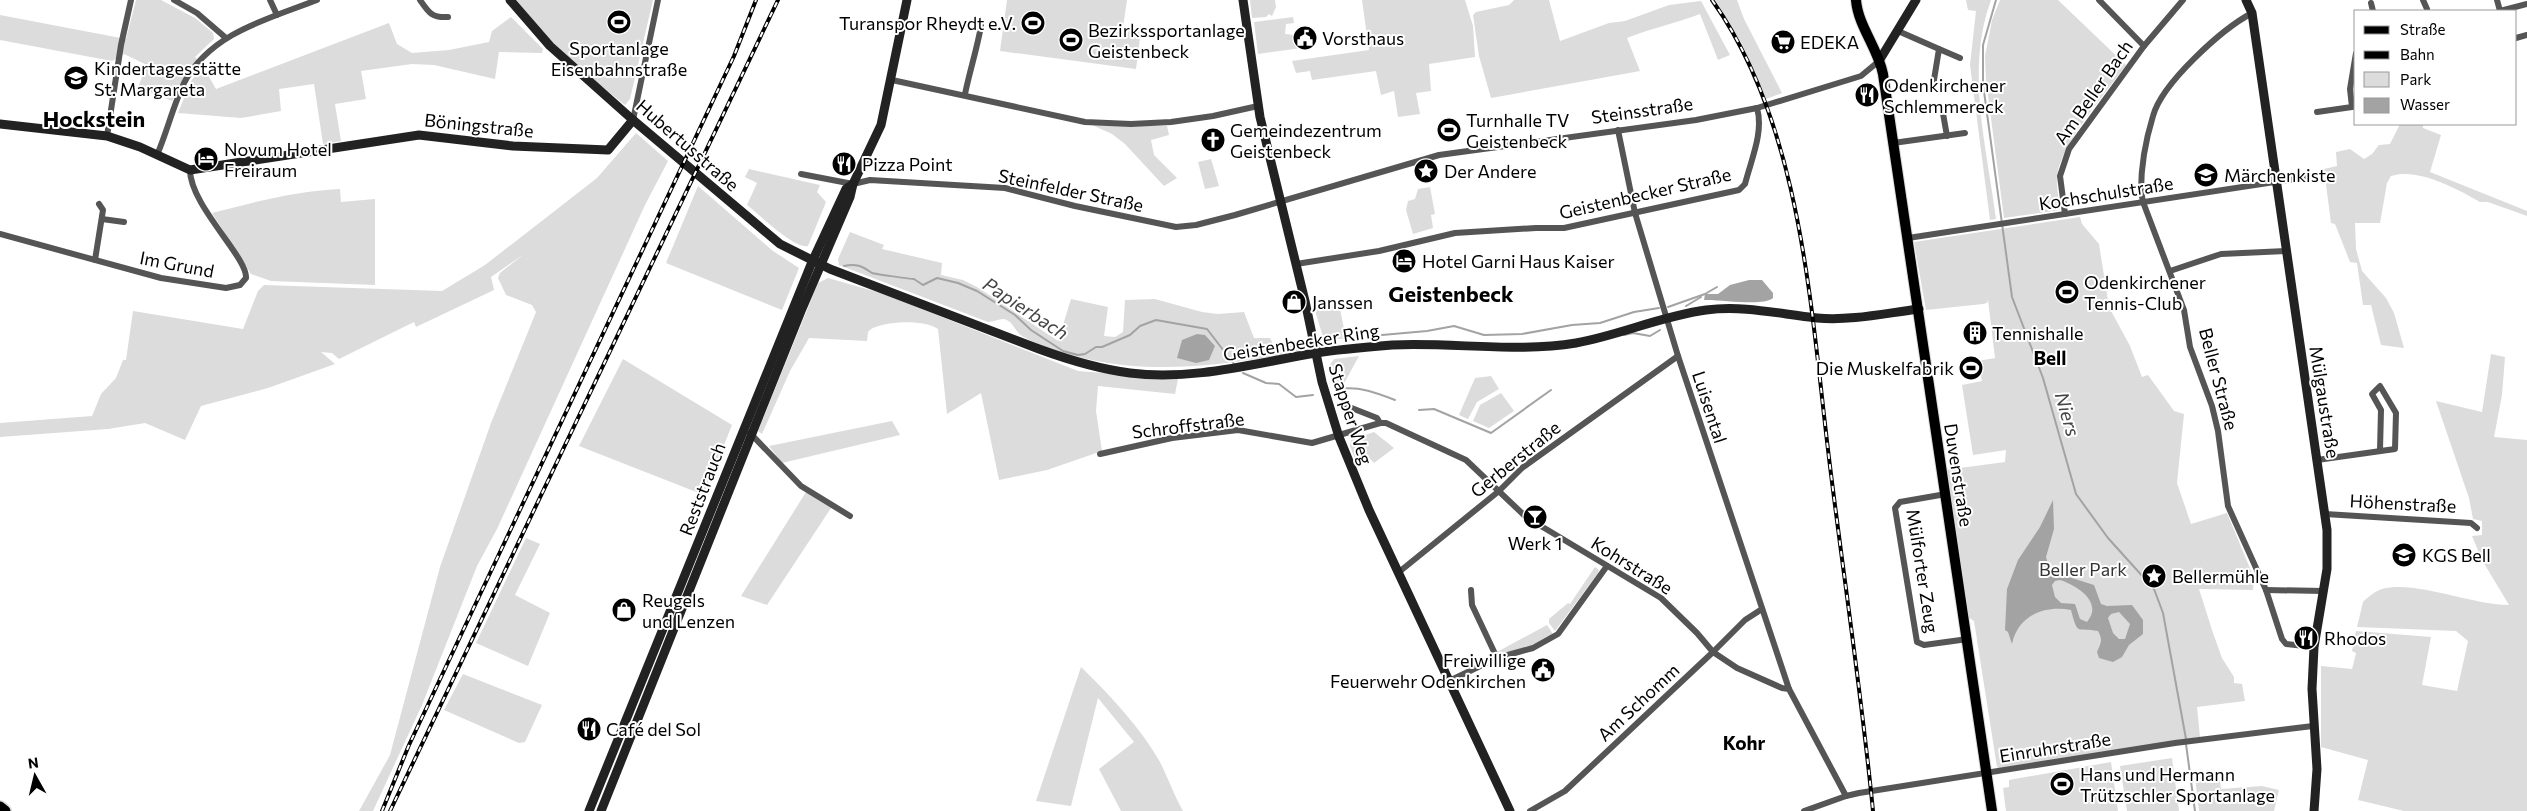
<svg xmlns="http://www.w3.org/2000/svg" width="2527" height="811" viewBox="0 0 2527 811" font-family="Commissioner,sans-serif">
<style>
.green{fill:#dcdcdc}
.water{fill:#a3a3a3;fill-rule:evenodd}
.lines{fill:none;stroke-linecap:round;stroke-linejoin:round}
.stream{stroke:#a3a3a3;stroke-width:2}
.primary-casing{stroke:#dbdbdb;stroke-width:12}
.highway-casing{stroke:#dbdbdb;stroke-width:14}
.street{stroke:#555;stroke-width:6}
.secondary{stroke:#222;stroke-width:9}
.primary{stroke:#000;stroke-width:10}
.highway{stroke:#000;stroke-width:11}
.rail-casing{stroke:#000;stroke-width:4}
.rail{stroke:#fff;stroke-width:2;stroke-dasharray:5.5;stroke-linecap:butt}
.labels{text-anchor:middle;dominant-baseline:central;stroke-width:4;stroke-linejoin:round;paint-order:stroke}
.poi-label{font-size:18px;fill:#000;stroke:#fff;text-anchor:start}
.street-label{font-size:18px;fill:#000;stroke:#fff}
.park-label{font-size:18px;fill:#333;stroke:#fff}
.water-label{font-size:19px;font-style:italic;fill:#444;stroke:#fff}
.neighbourhood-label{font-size:19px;font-weight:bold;fill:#000;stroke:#fff}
.district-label{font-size:22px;font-weight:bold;fill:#000;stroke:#fff}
</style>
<rect width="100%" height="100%" fill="#fff"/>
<g class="green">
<polygon points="136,0 161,0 195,18 213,33 214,39 195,57 197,59 178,87 172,101 138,87 147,65 124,54 112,61 0,40 0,15 126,39"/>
<polygon points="512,0 653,0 630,99 625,105 556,50"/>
<polygon points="1007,0 1127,0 1123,27 1141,30 1136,69 1000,51"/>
<polygon points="1250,0 1275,0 1276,7 1272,16 1269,14 1266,17 1252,18"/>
<polygon points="1362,0 1465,0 1473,26 1475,57 1429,64 1431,91 1416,93 1420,114 1398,117 1394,91 1381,95 1376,71 1312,80 1310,71 1296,73 1292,61 1369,50"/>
<path d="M1514,0H1549L1560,41L1609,23L1625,21L1669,5L1701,1L1730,55L1718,60L1700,14C1676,23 1652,28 1627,38L1640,71L1491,98L1479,56L1473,15L1476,12L1509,5Z"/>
<polygon points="1714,0 1737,0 1744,19 1782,93 1766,99 1742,44"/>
<path d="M1966,0H1991C1965,70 1987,147 1996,219L1990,220L1970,65L1976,11L1968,10Z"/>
<path d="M2000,0H2058L2126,65C2106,93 2061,143 2057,176C2056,186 2059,199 2060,210L2004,218L1986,80L1985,56L1992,20Z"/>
<polygon points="511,17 543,49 542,53 499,52 495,79 434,65 412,64 361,71 366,99 335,104 341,141 323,144 314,84 279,89 281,111 241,118 178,113 191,81 203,66 216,89 389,23 397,44 412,53 449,50 489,42 492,31"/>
<polygon points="1293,17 1294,23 1286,24 1285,34 1295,35 1296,43 1300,43 1302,48 1258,54 1254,22"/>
<path d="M2400,124H2423V128L2441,135L2430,172L2527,211V216L2488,202H2480C2458,189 2417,167 2391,176L2387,183L2380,223H2355L2356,249L2362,271L2386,298L2394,313L2404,348L2381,345L2371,305H2363L2357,263L2350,262L2335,224L2331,223L2324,169L2337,166L2336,152L2350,149L2364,159L2372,154L2379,145L2390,144Z"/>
<polygon points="1092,125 1167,126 1169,135 1151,140 1154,155 1177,178 1164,186 1125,144 1112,134"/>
<polygon points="636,133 668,161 645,205 497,529 477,566 422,705 373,811 359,811 390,755 440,567 491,423 536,312 532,305 506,295 498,278 500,273 524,254 491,277 494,290 416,327 414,322 339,359 332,353 321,352 335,364 268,388 201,406 185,440 145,423 108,429 0,437 0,423 92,416 101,394 116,378 123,360 126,360 133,311 243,329 258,291 264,285 442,291 485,265 597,178"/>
<polygon points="1211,159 1219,186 1205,189 1198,162"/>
<path d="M749,169L820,185L817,192L826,202L808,246C794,249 759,214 747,205L757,183L745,177Z"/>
<polygon points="698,186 773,251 799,268 782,310 666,263"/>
<polygon points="1430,187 1435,214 1431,215 1433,228 1413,234 1406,210 1408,201 1415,199 1418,189"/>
<path d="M340,189L341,202L375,199V285L271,281L251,274L212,213C254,202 296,191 340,189Z"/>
<polygon points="2080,217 2082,224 2099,244 2109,307 2130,346 2142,377 2148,375 2174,411 2184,414 2177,483 2191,524 2227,513 2254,578 2253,590 2199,589 2213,633 2222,658 2234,677 2234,683 2242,684 2245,701 2197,707 2200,737 1999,768 1997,767 1974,621 1968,617 1945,470 2005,462 2006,450 1973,455 1962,385 1982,381 1978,361 1995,358 1988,300 1987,303 1983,304 1926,310 1914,242"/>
<path d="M850,232L884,245L882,249L942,263L941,275L963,280L977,287L1058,341L1071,299L1108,307L1104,336L1115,337L1123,332L1125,300L1155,299L1202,312L1218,314L1244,312L1254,338H1270L1274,346L1304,345L1305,351C1229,364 1152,377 1075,356C1058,352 1037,345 1022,336C1015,332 1013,320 1003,319C999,319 993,322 988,322L839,265L838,259Z"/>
<path d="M828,278L884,294L1078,371L1178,379L1175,394L1098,386L1096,411L1102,451L1047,470L999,480L981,393L947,414L938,329C924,319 886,321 871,329L868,332L867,341L809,338L790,371L762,434L758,431L818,283Z"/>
<polygon points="1337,303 1339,304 1346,339 1325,339 1323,337 1314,307"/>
<path d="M2491,354L2505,357L2502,395L2494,437L2527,440V811H2404L2358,800L2368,760L2321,747V666L2352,669L2356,653L2352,651L2356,631L2431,637L2422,685L2457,691L2468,641L2456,631L2357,627L2363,602C2368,597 2375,591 2382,589C2416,580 2471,605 2509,605L2482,560L2472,536L2482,535V521L2473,519L2469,498L2436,401L2482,412Z"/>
<polygon points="1359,356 1341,389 1337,392 1334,390 1329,366 1334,359"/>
<polygon points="623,359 732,425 704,495 579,446"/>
<polygon points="1491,376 1499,389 1477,402 1468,419 1459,415 1475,378"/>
<polygon points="1501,393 1514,411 1489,428 1473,421 1480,405"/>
<polygon points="892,421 900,435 782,463 769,446"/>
<polygon points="1374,432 1394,448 1374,463 1363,451 1355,459 1350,446 1351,440"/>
<polygon points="806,492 831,508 767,605 741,596"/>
<polygon points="526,538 540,544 515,595 550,613 528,666 476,643"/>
<polygon points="1595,567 1599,570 1598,573 1555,631 1549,623 1549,619 1568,603 1570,604"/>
<polygon points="1547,625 1553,634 1538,643 1500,656 1497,652"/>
<path d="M1081,667C1110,695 1140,727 1160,762C1168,778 1174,795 1183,811H1121L1099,769L1134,742L1098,698L1071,806L1036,801Z"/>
<polygon points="463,674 542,705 525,742 519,743 444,710"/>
<polygon points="2172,758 2179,811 2127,811 2120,766"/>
<polygon points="2111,762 2118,811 2006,811 2003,788 2009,787 2009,780"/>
<polygon points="2219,775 2221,789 2262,786 2279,790 2274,811 2199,811 2195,777"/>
</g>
<g class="water">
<path d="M1749,280H1762L1773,293V298C1763,307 1720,299 1704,300L1705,294H1718L1730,285Z"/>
<polygon points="1197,334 1205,335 1215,346 1209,360 1196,363 1177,358 1182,340"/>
<path d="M2053,500L2054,529L2046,557L2049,567L2056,573L2094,585L2101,604L2107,606L2132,605L2143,620V634L2129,645L2122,657L2113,662L2099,658L2097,652C2101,643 2103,640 2098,631C2077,627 2078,637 2071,610C2045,605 2018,615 2012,644L2008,632L2005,630L2007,589L2018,560L2040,527ZM2060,580C2076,585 2104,602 2087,622L2080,619L2075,604L2061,603L2055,597L2052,585L2055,581ZM2119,612L2130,624L2125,639H2119L2113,633L2108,618L2111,614Z"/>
</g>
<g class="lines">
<g class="stream">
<polyline points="1996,0 1983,45 1983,84 2012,297 2043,378 2076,494 2108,538 2154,589 2163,613 2186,739"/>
<path d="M844,266C856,263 862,266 872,273C875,274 910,279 914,279L923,285L937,278L958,283L977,291L1015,315L1031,330L1063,351L1078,355L1085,354L1096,347H1102L1130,335L1140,326L1156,320L1207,329L1234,364"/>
<polyline points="1686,306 1701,297"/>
<polyline points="1668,307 1705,294 1717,287"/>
<polyline points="1382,335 1427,331 1454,326 1484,335 1522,334 1572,325 1600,323 1634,312 1659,308"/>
<polyline points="1624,335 1633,333 1650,336 1660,330"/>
<polyline points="1243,373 1266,383 1279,384 1296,397 1313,395"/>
<path d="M1340,389C1359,386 1377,393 1395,400"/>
<polyline points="1419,410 1434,409 1491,433 1551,390"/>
<polyline points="2186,744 2195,811"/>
</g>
<defs>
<path id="primary" d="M1856,0C1858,26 1878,48 1883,74L1992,811"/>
<polyline id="highway" points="0,807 5,811"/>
</defs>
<use href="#primary" class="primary-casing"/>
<use href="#highway" class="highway-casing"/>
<g class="street">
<polyline points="174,0 197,13 226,38"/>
<polyline points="270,0 277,15"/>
<path d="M420,0C429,13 432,18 448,17"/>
<polyline points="2099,0 2144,46"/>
<polyline points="2423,0 2427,9"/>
<polyline points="2497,0 2500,11"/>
<polyline points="2371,3 2373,11"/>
<polyline points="2500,11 2527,4"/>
<path d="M2252,13C2222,29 2162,83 2153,116C2146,139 2141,168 2141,191L2143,202L2184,310L2190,347L2212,406L2218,431L2228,506L2266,590L2282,639L2286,644L2314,647"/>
<polyline points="1898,31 1939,49 1933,86"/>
<polyline points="2516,38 2527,35"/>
<polyline points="1939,49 1960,58"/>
<polyline points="892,80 1085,122 1131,124 1171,122 1213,116 1258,106"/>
<path d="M965,94C970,70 977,49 981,26"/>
<polyline points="1942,108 1947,136"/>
<polyline points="2317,112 2352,107 2350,89 2356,53"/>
<polyline points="633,120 658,0"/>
<polyline points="1618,130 1635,213 1678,356 1789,689"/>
<polyline points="107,136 121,45 131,0"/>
<polyline points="1893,143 1965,133"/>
<path d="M157,155C167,132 173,106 184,83C210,33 268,19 317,0"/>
<polyline points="801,174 853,184 870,180 1005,188 1075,206 1176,227 1196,225 1235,215 1439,155 1696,120 1757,108 1861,76 1879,61"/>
<polyline points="2065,214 2060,176 2069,149 2144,46 2183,0"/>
<polyline points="102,219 124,222"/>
<path d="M0,234L161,278L226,288L240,285L246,278C248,258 190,205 190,170"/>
<polyline points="1908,238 2308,177"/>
<polyline points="95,260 103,210 99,204"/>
<path d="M1296,264L1379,251L1455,233L1536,228H1564L1739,190L1745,184C1751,160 1764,132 1757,108"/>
<polyline points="2170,271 2221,254 2286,251"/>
<polyline points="1344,405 1377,418 1380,423"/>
<polyline points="750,433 801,486 850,516"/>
<polyline points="1100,454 1172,438 1238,430 1312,443 1380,423 1386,423 1466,460 1526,517 1661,598 1697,633 1713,652 1737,668 1782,688 1789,689 1846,796"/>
<polyline points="2317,460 2395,449 2396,413 2380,386 2372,394 2381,410 2380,450"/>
<polyline points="1946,494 1900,502 1895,508 1917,642 1924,645 1968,639"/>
<polyline points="2325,514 2471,523 2477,528"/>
<polyline points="1399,572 1499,491 1522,468 1678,356"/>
<polyline points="1471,590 1472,605 1497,658"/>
<polyline points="2266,590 2323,591"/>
<polyline points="1449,681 1497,658 1533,648 1558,634 1607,566"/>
<polyline points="1530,811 1565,791 1713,652 1745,620 1762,609"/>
<polyline points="1804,811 1846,796 1859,793 2175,743 2313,726"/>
</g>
<g class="secondary">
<path d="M510,0L550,46L633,120L780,244L830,269L1039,349C1069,360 1099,369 1130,373C1193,381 1255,363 1316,353C1341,349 1367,347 1392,345C1453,342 1515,353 1576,343C1620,335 1661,316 1706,310C1744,305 1779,314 1817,318C1851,321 1886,313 1919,309"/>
<polyline points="1243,0 1260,117 1305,301 1322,382 1339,437 1369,510 1510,811"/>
<polyline points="2246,0 2252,13 2327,530 2327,569 2314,647 2312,689 2317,769 2314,811"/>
<polyline points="1879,61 1916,0"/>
<polyline points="0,124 107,136 140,147 190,170 419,135 513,146 608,150 633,120"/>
<polyline points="589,811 812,262 846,189 853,184"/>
<polyline points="601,811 801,311 850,197 853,184 881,125 907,0"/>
</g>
<use href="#primary" class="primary"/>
<use href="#highway" class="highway"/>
<defs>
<g id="rail">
<path d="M1712,0C1805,130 1811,320 1831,474C1845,586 1862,699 1873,811"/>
<polyline points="382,811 409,745 734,56 756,0"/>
<polyline points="390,811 778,0"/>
</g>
</defs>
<use href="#rail" class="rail-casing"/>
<use href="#rail" class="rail"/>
</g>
<defs>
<symbol id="stadium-disc" viewBox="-11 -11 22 22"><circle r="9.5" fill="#000" stroke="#fff"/><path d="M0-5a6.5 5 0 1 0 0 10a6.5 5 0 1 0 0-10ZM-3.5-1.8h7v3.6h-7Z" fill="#fff"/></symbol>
<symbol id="civic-disc" viewBox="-11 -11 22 22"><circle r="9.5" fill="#000" stroke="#fff"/><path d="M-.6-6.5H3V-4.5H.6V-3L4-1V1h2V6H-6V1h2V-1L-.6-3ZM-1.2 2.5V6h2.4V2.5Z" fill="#fff"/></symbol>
<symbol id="supermarket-disc" viewBox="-11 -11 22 22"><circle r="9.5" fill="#000" stroke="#fff"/><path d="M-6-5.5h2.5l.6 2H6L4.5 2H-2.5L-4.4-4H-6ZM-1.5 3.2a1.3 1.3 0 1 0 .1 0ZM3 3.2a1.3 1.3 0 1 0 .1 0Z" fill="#fff"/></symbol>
<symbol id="school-disc" viewBox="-11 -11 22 22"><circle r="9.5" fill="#000" stroke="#fff"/><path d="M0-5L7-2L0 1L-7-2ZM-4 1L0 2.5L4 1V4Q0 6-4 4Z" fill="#fff"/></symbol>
<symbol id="restaurant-disc" viewBox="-11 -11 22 22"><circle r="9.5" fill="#000" stroke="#fff"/><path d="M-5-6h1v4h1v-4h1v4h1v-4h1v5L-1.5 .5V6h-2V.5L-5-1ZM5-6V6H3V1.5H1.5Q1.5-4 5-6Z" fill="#fff"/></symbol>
<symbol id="church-disc" viewBox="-11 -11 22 22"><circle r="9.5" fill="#000" stroke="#fff"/><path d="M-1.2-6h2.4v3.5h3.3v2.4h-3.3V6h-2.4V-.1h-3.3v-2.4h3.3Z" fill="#fff"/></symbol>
<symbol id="hotel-disc" viewBox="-11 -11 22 22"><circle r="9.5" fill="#000" stroke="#fff"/><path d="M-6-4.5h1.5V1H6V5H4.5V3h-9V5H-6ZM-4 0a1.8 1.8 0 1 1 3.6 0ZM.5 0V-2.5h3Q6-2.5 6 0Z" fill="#fff"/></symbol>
<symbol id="sight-disc" viewBox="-11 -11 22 22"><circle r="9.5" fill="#000" stroke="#fff"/><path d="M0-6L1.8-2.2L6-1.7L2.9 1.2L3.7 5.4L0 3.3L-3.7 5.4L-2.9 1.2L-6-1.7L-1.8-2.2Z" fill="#fff"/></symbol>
<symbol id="shop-disc" viewBox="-11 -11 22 22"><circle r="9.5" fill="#000" stroke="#fff"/><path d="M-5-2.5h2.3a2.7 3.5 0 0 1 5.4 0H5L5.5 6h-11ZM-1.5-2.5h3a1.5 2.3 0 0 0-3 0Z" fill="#fff"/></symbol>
<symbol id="building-disc" viewBox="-11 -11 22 22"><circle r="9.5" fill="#000" stroke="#fff"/><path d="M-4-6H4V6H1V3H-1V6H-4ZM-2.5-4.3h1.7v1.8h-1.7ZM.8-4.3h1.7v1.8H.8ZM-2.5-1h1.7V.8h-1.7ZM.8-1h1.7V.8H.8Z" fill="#fff"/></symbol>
<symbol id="bar-disc" viewBox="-11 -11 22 22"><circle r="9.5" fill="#000" stroke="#fff"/><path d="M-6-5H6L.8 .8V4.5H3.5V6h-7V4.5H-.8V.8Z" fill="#fff"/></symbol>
</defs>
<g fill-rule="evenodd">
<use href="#stadium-disc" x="605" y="8" width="28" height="28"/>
<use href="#stadium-disc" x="1019" y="9" width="28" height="28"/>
<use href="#civic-disc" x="1291" y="24" width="28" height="28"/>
<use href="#stadium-disc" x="1057" y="26" width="28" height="28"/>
<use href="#supermarket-disc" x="1769" y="28" width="28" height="28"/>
<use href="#school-disc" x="62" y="64" width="28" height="28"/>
<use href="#restaurant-disc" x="1853" y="81" width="28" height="28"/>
<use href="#stadium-disc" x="1435" y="116" width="28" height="28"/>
<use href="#church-disc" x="1199" y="126" width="28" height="28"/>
<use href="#hotel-disc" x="192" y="145" width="28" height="28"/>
<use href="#restaurant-disc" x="830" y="150" width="28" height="28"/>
<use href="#sight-disc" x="1412" y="157" width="28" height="28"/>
<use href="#school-disc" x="2192" y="161" width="28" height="28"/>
<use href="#hotel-disc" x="1390" y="247" width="28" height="28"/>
<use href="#stadium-disc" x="2053" y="278" width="28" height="28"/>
<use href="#shop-disc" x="1280" y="288" width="28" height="28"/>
<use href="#building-disc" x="1961" y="319" width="28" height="28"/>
<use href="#stadium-disc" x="1957" y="354" width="28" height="28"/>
<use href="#bar-disc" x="1521" y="503" width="28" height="28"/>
<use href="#school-disc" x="2390" y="541" width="28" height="28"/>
<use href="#sight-disc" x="2140" y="562" width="28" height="28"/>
<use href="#shop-disc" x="610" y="596" width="28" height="28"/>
<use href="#restaurant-disc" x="2292" y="624" width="28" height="28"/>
<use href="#civic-disc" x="1529" y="656" width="28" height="28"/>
<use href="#restaurant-disc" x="575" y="715" width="28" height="28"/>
<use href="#stadium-disc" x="2048" y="770" width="28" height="28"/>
</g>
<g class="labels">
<g class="poi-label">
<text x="1016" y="23" text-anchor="end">Turanspor Rheydt e.V.</text>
<text x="1088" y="30">Bezirkssportanlage<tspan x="1088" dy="21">Geistenbeck</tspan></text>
<text x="1322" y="38">Vorsthaus</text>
<text x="1800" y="42">EDEKA</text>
<text x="619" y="48" text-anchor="middle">Sportanlage<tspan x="619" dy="21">Eisenbahnstraße</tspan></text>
<text x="94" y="68">Kindertagesstätte<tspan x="94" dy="21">St. Margareta</tspan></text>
<text x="1884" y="85">Odenkirchener<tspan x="1884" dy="21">Schlemmereck</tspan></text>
<text x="1466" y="120">Turnhalle TV<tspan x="1466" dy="21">Geistenbeck</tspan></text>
<text x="1230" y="130">Gemeindezentrum<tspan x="1230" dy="21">Geistenbeck</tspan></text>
<text x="224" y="149">Novum Hotel<tspan x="224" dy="21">Freiraum</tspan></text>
<text x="862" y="164">Pizza Point</text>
<text x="1444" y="171">Der Andere</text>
<text x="2224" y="175">Märchenkiste</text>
<text x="1422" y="261">Hotel Garni Haus Kaiser</text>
<text x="2084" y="282">Odenkirchener<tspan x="2084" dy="21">Tennis-Club</tspan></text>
<text x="1312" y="302">Janssen</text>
<text x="1992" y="333">Tennishalle</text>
<text x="1954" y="368" text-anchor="end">Die Muskelfabrik</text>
<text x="1535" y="543" text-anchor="middle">Werk 1</text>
<text x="2422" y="555">KGS Bell</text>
<text x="2172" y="576">Bellermühle</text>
<text x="642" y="600">Reugels<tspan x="642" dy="21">und Lenzen</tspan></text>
<text x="2324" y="638">Rhodos</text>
<text x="1526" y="660" text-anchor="end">Freiwillige<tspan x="1526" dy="21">Feuerwehr Odenkirchen</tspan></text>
<text x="606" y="729">Café del Sol</text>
<text x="2080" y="774">Hans und Hermann<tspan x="2080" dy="21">Trützschler Sportanlage</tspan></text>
</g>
<g class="street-label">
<text transform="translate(2093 92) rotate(-55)">Am Beller Bach</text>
<text transform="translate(1642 110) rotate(-8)">Steinsstraße</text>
<text transform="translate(479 125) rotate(6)">Böningstraße</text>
<text transform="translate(688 145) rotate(41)">Hubertusstraße</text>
<text transform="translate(1071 190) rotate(12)">Steinfelder Straße</text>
<text transform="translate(1645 193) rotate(-13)">Geistenbecker Straße</text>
<text transform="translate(2106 193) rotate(-9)">Kochschulstraße</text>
<text transform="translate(177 264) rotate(11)">Im Grund</text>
<text transform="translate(1301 342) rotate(-9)">Geistenbecker Ring</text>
<text transform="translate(2219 379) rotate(75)">Beller Straße</text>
<text transform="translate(2325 402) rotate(81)">Mülgaustraße</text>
<text transform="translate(1710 407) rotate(72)">Luisental</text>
<text transform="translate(1351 414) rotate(72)">Stapper Weg</text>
<text transform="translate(1188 425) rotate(-7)">Schroffstraße</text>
<text transform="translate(1515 459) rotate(-39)">Gerberstraße</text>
<text transform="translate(1959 475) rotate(81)">Duvenstraße</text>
<text transform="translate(702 489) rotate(-69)">Reststrauch</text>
<text transform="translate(2403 503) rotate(3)">Höhenstraße</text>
<text transform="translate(1632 565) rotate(32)">Kohrstraße</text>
<text transform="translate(1923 571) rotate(81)">Mülforter Zeug</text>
<text transform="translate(1638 702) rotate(-43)">Am Schomm</text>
<text transform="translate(2055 747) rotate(-9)">Einruhrstraße</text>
</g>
<g class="park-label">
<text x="2083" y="569">Beller Park</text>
</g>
<g class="water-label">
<text transform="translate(1026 308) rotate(33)">Papierbach</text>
<text transform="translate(2068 414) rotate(74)">Niers</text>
</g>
<g class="neighbourhood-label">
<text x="2050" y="357">Bell</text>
<text x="1744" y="742">Kohr</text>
</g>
<g class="district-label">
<text x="94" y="118">Hockstein</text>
<text x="1451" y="293">Geistenbeck</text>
</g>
</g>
<rect x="2354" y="10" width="162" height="115" fill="#ffffff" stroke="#999999"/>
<rect x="2364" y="26" width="25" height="8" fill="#000000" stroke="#999999"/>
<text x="2400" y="35" font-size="15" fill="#000000">Straße</text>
<rect x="2364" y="51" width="25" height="8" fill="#000000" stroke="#999999"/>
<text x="2400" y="60" font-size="15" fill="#000000">Bahn</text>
<rect x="2364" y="72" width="25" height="15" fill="#dcdcdc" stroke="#999999"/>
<text x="2400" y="85" font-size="15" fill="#000000">Park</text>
<rect x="2364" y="98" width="25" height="15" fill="#a3a3a3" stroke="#999999"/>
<text x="2400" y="110" font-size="15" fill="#000000">Wasser</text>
<g transform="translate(35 776) rotate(352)" stroke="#ffffff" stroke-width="4" paint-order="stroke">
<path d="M0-4L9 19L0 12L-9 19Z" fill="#000000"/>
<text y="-8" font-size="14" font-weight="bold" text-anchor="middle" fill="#000000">N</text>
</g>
</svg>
